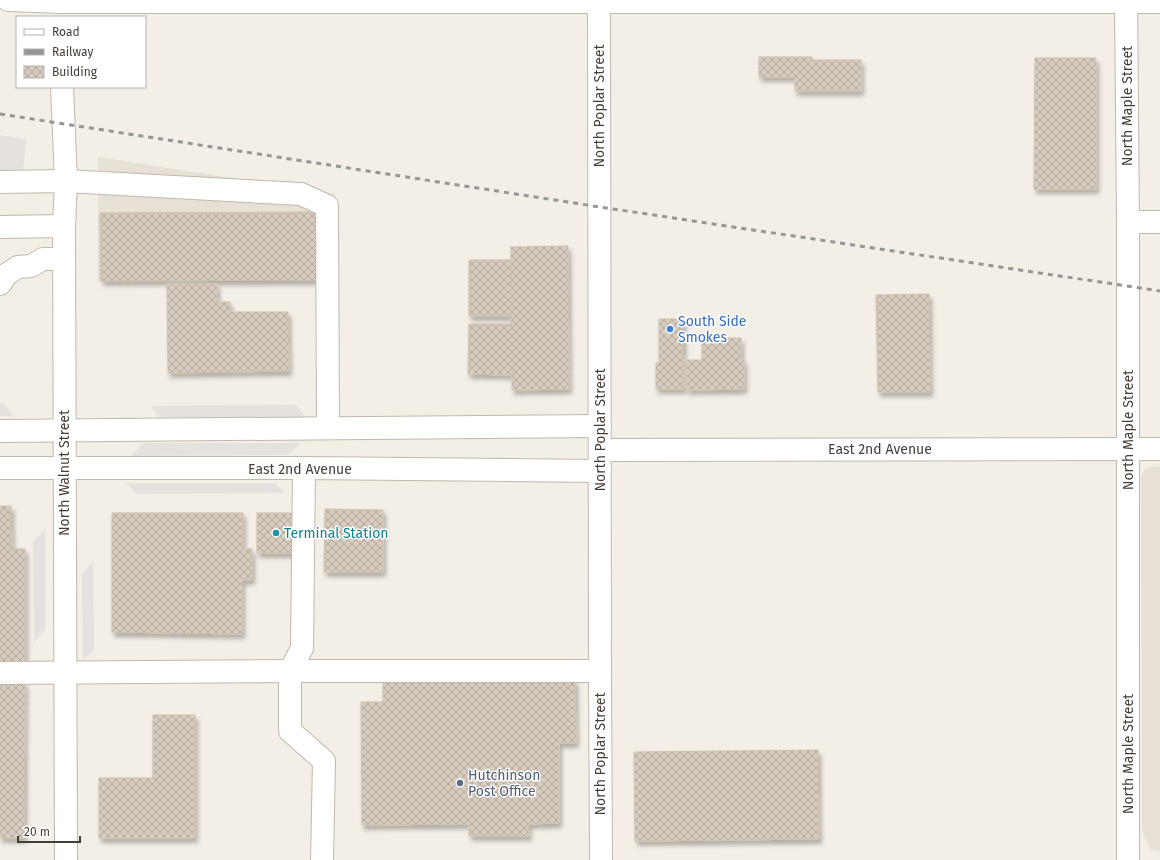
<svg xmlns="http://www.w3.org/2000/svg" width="1160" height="860" viewBox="0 0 1160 860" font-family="'Fira Sans',sans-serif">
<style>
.residential{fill:#e7e0d4}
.parking{fill:#e4e1de}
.building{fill:url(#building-cross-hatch);stroke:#cfc1af;filter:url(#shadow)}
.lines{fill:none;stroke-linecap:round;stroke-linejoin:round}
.minor-casing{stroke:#c1b8ac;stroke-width:24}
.minor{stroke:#fff;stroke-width:22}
.rail{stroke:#969696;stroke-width:3;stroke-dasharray:5 5;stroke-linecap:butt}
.shop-dot{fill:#3f7fe0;stroke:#fff;stroke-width:1.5}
.culture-dot{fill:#0f9aa8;stroke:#fff;stroke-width:1.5}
.service-dot{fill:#5c6f8a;stroke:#fff;stroke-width:1.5}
.labels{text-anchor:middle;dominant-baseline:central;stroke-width:3;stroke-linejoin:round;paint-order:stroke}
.street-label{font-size:14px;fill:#463e36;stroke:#fff}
.shop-label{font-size:14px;fill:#366cbe;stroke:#fff;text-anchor:start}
.culture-label{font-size:14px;fill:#0d838f;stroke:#fff;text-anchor:start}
.service-label{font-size:14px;fill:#4e5e75;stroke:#fff;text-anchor:start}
</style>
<defs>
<pattern id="building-cross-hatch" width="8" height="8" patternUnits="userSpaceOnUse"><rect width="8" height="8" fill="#d8ccbf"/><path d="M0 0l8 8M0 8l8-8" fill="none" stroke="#b1a79c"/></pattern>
<filter id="shadow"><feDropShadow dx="2.5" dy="4.5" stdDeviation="2" flood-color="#0004"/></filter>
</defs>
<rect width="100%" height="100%" fill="#f3eee6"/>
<g class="residential">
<polygon points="98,157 334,194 334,281 98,282"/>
<polygon points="1160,466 1160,852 1150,849 1142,830 1141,477 1144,470 1149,467"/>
</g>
<g class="parking">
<polygon points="0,135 26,139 23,172 0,171"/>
<polygon points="0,404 4,404 14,416 0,416"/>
<polygon points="295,405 306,417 158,417 151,406"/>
<polygon points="144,443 301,443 288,455 130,456"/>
<polygon points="126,483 275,483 284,493 137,494"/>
<polygon points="45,530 45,630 34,642 33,542"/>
<polygon points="93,562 94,650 83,660 82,573"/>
</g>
<g class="building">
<polygon points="759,57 812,57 812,60 861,60 861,91 795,91 795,77 759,77"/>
<polygon points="1035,58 1096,58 1096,189 1034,189"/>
<polygon points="320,212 320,280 101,281 100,213"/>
<polygon points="568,246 569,389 512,390 511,247"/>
<polygon points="469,260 511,260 512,316 469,316"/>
<polygon points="167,284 217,284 217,302 230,302 230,312 288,312 289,371 168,373"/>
<polygon points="929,294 930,392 878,392 876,295"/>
<polygon points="659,319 683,319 684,389 656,389 656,363 659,363"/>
<polygon points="469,324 512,324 512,375 468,374"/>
<polygon points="702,338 741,338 741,360 744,360 744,389 687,390 687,360 702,360"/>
<polygon points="0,506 11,506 12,549 25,549 25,661 0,662"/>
<polygon points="325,509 383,510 383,572 324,572"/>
<polygon points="112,513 243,513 243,549 252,549 252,580 242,580 242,634 112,632"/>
<rect x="257" y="513" width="37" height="40"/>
<polygon points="575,680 576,743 559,743 559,823 528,824 529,836 469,836 469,824 362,825 361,702 383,702 383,682"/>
<polygon points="0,682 25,682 24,838 0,838"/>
<polygon points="153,715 195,715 195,838 99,838 99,778 153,778"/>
<polygon points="818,750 819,839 635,841 634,752"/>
</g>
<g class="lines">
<defs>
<g id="minor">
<polyline points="8,0 63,2 1160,2"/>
<polyline points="599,0 600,671 601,860"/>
<polyline points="1126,0 1128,222 1128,860"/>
<polyline points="62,87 66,181 64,226 66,860"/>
<polyline points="0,182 66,181 301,194 327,206 328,428"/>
<polyline points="1128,222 1160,222"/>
<polyline points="0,227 64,226"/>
<polyline points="0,284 7,274 18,267 31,266 43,259 64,259"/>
<polyline points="0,431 600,426"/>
<polyline points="600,450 1160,449"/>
<polyline points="0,468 304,468 600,471"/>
<polyline points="304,468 302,648 290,671 290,731 324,761 322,860"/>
<polyline points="0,673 290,671 600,671"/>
</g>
</defs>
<use href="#minor" class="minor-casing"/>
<use href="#minor" class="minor"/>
<polyline class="rail" points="0,114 600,207 1160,291"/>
</g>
<circle class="shop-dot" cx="670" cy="329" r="4"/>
<circle class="culture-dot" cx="276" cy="533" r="4"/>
<circle class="service-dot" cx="460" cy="783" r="4"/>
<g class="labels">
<g class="street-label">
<text transform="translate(599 106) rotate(-90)">North Poplar Street</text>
<text transform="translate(1127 106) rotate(-90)">North Maple Street</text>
<text transform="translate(600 430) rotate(-90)">North Poplar Street</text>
<text transform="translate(1128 430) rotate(-90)">North Maple Street</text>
<text x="880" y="449">East 2nd Avenue</text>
<text x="300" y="469">East 2nd Avenue</text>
<text transform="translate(64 473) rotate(-90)">North Walnut Street</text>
<text transform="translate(600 754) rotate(-90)">North Poplar Street</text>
<text transform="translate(1128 754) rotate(-90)">North Maple Street</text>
</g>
<g class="shop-label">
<text x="678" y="321">South Side<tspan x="678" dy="16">Smokes</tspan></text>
</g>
<g class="culture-label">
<text x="284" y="533">Terminal Station</text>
</g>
<g class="service-label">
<text x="468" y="775">Hutchinson<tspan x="468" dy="16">Post Office</tspan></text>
</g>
</g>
<rect x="16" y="16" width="130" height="72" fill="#ffffff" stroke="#b5b2af"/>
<rect x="24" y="29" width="20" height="6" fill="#ffffff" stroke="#b5b2af"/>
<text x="52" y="36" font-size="12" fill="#463e36">Road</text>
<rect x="24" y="49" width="20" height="6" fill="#969696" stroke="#b5b2af"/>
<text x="52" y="56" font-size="12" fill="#463e36">Railway</text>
<rect x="24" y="66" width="20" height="12" fill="url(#building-cross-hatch)" stroke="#b5b2af"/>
<text x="52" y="76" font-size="12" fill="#463e36">Building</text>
<path d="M18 836v6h62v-6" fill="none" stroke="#463e36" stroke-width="2"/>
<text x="24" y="836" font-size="12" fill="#463e36" stroke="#ffffff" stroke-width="3" paint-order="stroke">20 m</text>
</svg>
